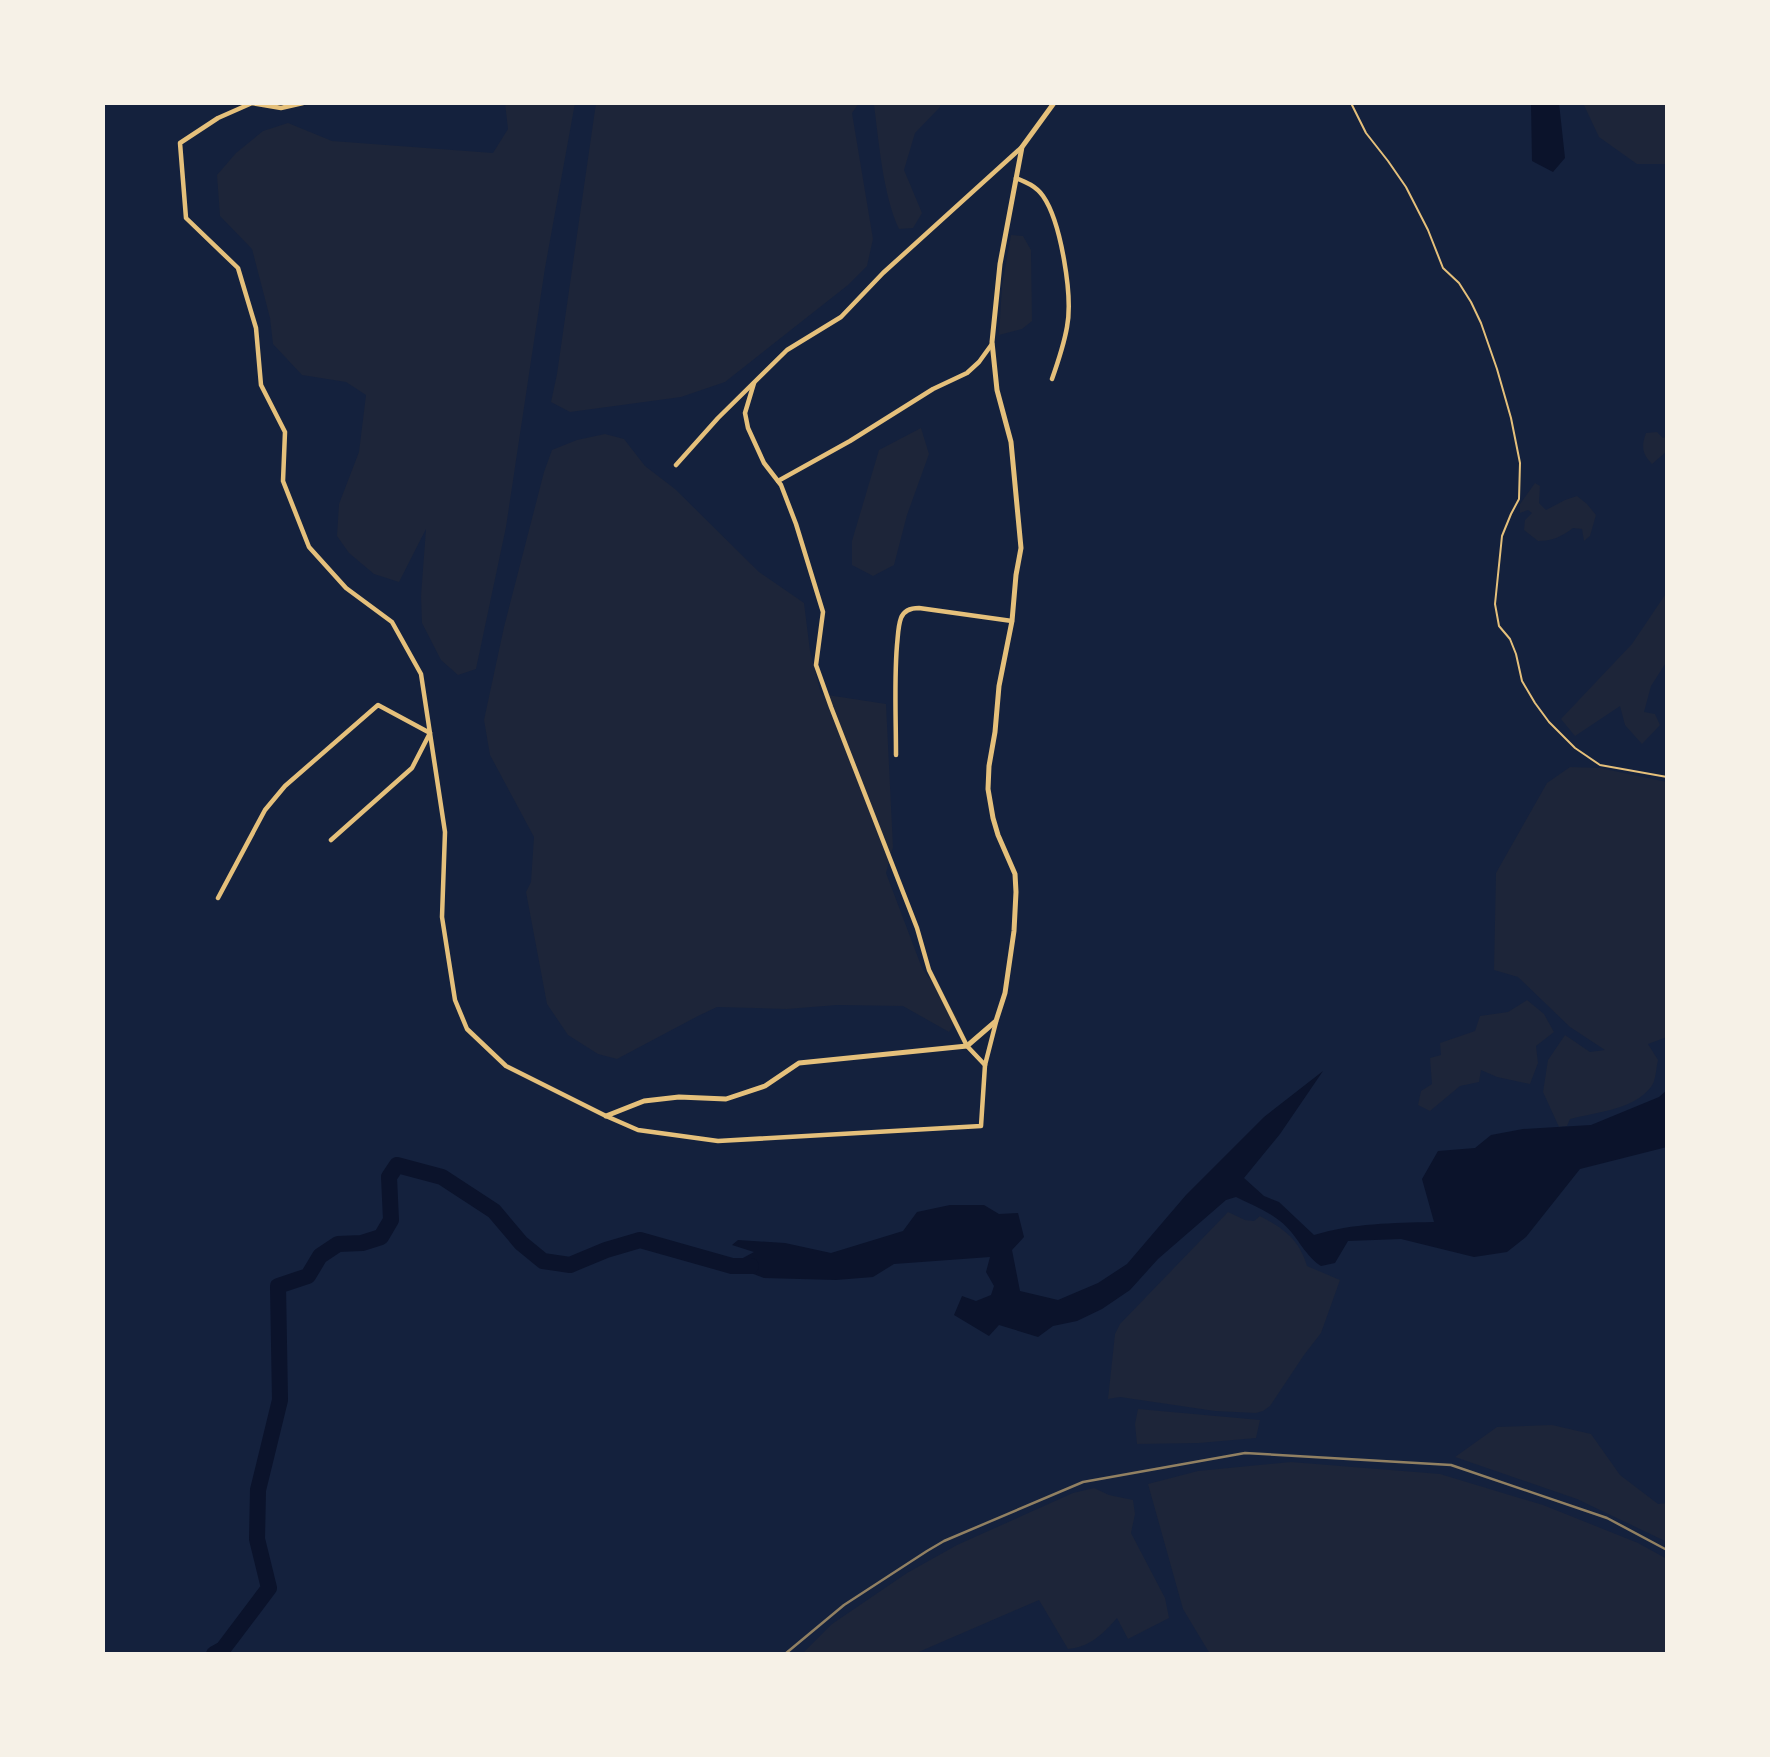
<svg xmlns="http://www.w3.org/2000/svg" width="1770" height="1757" viewBox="0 0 1770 1757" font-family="Ubuntu,sans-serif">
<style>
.green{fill:#1d2539}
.water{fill:#0b132b}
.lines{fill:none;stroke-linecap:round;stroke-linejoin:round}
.river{stroke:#0b132b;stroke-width:16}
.path{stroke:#e5c07b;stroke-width:2}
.minor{stroke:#e5c07b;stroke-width:4.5}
.tertiary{stroke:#e5c07b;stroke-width:5}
.rail{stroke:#918062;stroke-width:2.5}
</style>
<rect width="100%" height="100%" fill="#14213d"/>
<g class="green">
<polygon points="505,103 575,103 545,268 506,527 476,669 458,675 441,660 422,623 421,596 426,529 399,582 374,574 349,553 337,536 339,504 359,452 366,395 346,382 302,375 273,344 270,318 252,249 220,216 217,175 236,153 263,131 288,123 332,141 493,153 508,129"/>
<polygon points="596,103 859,103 852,113 873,239 867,266 848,285 725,382 681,397 570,412 551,402 557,374"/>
<path d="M867,103H940V107L915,133L904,170L922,213L913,228L899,229C883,195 879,143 874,105Z"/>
<polygon points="1583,103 1667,103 1667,164 1637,164 1599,137"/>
<polygon points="1011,235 1023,236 1031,250 1032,321 1022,329 999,335 1002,286"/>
<polygon points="921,428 929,454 907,515 894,565 873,576 852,565 852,541 879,450"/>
<path d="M1657,432L1663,438L1667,436V451L1652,464C1642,454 1641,446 1646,433Z"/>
<polygon points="605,434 624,439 645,466 675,489 759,572 804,603 810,651 821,694 886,704 893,847 886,873 922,968 958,1018 949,1032 903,1006 837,1005 787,1009 717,1007 698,1016 617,1059 598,1054 568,1035 547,1004 526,892 531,882 534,837 490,755 484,720 504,627 544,472 552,450 577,440"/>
<path d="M1535,483L1540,486L1539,503L1546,510L1565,500L1577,496L1587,504L1596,515L1590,536L1584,541L1582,529L1573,528C1561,537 1552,541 1538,541L1524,530L1525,520L1532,513L1528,510L1520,513V504Z"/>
<polygon points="1667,592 1667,661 1651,686 1644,712 1655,714 1660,725 1642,744 1625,725 1620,706 1575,736 1561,719 1632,644"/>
<path d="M1570,767L1600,768L1667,782V1037L1648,1044L1658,1060C1656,1068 1656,1081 1651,1087C1633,1110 1597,1112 1570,1119L1567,1126L1559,1127L1543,1092L1548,1060L1565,1035L1590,1052L1605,1050L1570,1027L1518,977L1494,970L1496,873L1547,783Z"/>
<polygon points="1527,1000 1544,1014 1554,1032 1536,1046 1538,1063 1530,1084 1497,1077 1481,1070 1479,1082 1460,1086 1430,1111 1418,1105 1421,1091 1432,1084 1430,1058 1441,1055 1440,1043 1475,1031 1480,1016 1508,1012"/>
<path d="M1228,1212L1245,1220L1254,1221L1260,1216C1284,1229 1299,1239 1307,1266L1340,1280L1321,1333L1304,1355L1270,1406L1263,1411L1256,1413L1215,1411L1120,1397L1108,1399L1115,1334L1120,1324Z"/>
<polygon points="1138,1409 1260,1420 1256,1438 1199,1443 1137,1444 1135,1424"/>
<polygon points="1552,1425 1591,1434 1620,1475 1658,1504 1667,1503 1667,1542 1577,1499 1455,1457 1497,1427"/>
<polygon points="1291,1462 1440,1474 1543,1505 1638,1543 1667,1559 1667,1654 1210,1654 1183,1609 1148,1484 1198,1471"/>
<path d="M1094,1488L1109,1495L1133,1500L1135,1514L1131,1533L1165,1598L1169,1618L1128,1639L1117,1618C1103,1634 1090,1647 1068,1649L1039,1600L914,1654H802L832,1624L907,1573L957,1545L1073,1493Z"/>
</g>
<g class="water">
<polygon points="1531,103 1559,103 1565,158 1553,172 1532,161"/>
<path d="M1323,1071L1280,1134L1244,1178L1264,1196L1279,1202L1314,1235C1354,1223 1392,1223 1434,1222L1422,1179L1438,1151L1475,1148L1491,1135L1523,1129L1591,1125L1659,1097L1667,1090V1147L1580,1169L1526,1237L1507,1252L1474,1257L1401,1239L1348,1241L1335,1263L1321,1266C1303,1254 1297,1234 1280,1221C1268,1211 1250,1204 1236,1197L1226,1200L1158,1259L1130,1290L1102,1309L1077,1321L1053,1326L1038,1337L999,1325L989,1336L954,1315L962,1296L976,1301L991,1295L994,1286L986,1272L990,1257L894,1264L873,1277L836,1280L764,1278L730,1265L754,1252L732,1245L738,1240L785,1243L831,1253L903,1231L917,1212L950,1205H984L999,1214L1018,1213L1024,1237L1012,1250L1020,1291L1058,1300L1098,1283L1127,1264L1186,1195L1264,1117Z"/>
</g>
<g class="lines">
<polyline class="river" points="214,1654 223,1649 269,1588 257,1539 258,1490 280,1400 278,1286 308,1276 320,1256 338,1244 362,1243 381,1237 391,1220 389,1177 397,1165 442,1177 494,1211 521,1243 543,1261 570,1265 606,1250 640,1240 732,1266 751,1266"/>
<polyline class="path" points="1351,103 1366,133 1388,161 1406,187 1428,230 1443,268 1459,283 1471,302 1481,323 1497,369 1511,418 1520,463 1519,499 1511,514 1502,536 1495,604 1499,626 1510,639 1516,654 1522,681 1535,703 1549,722 1575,748 1600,765 1667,777"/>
<g class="minor">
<polyline points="303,103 281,108 252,103 218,118 180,143 186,218 238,268 256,328 261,385 285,432 283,481 309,547 346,588 392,622 421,674 445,832 442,917 455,1000 467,1029 506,1066 606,1116 638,1130 718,1141 981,1126 985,1065 996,1022"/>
<path d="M1016,178C1026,182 1036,186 1043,196C1061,222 1073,296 1067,327C1064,344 1058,362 1052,379"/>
<polyline points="754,383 745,413 748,428 764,463 781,485 796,524 823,612 816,665 831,707 917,928 929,970 967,1046 985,1065"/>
<polyline points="676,465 718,418 787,350 841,317 883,273 1022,147"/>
<polyline points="778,481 850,441 933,389 967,373 979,362 992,344"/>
<path d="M896,755C896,718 894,681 897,645C898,636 898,626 901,618C904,610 911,608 919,608L1012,621"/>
<polyline points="218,898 265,810 285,786 378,705 430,733 412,768 331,840"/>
</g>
<polyline class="tertiary" points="606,1116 644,1101 679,1097 726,1099 765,1086 799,1063 967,1046 996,1021 1005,993 1014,931 1016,892 1015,874 998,835 993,818 988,789 989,766 995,732 999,686 1012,621 1016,575 1021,548 1011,442 997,390 992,342 1000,264 1022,147 1054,103"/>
<polyline class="rail" points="785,1654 844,1605 927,1551 944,1541 1083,1482 1245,1453 1451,1465 1607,1518 1667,1550"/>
</g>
<rect width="1770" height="1757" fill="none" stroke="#f6f1e7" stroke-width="210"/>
</svg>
